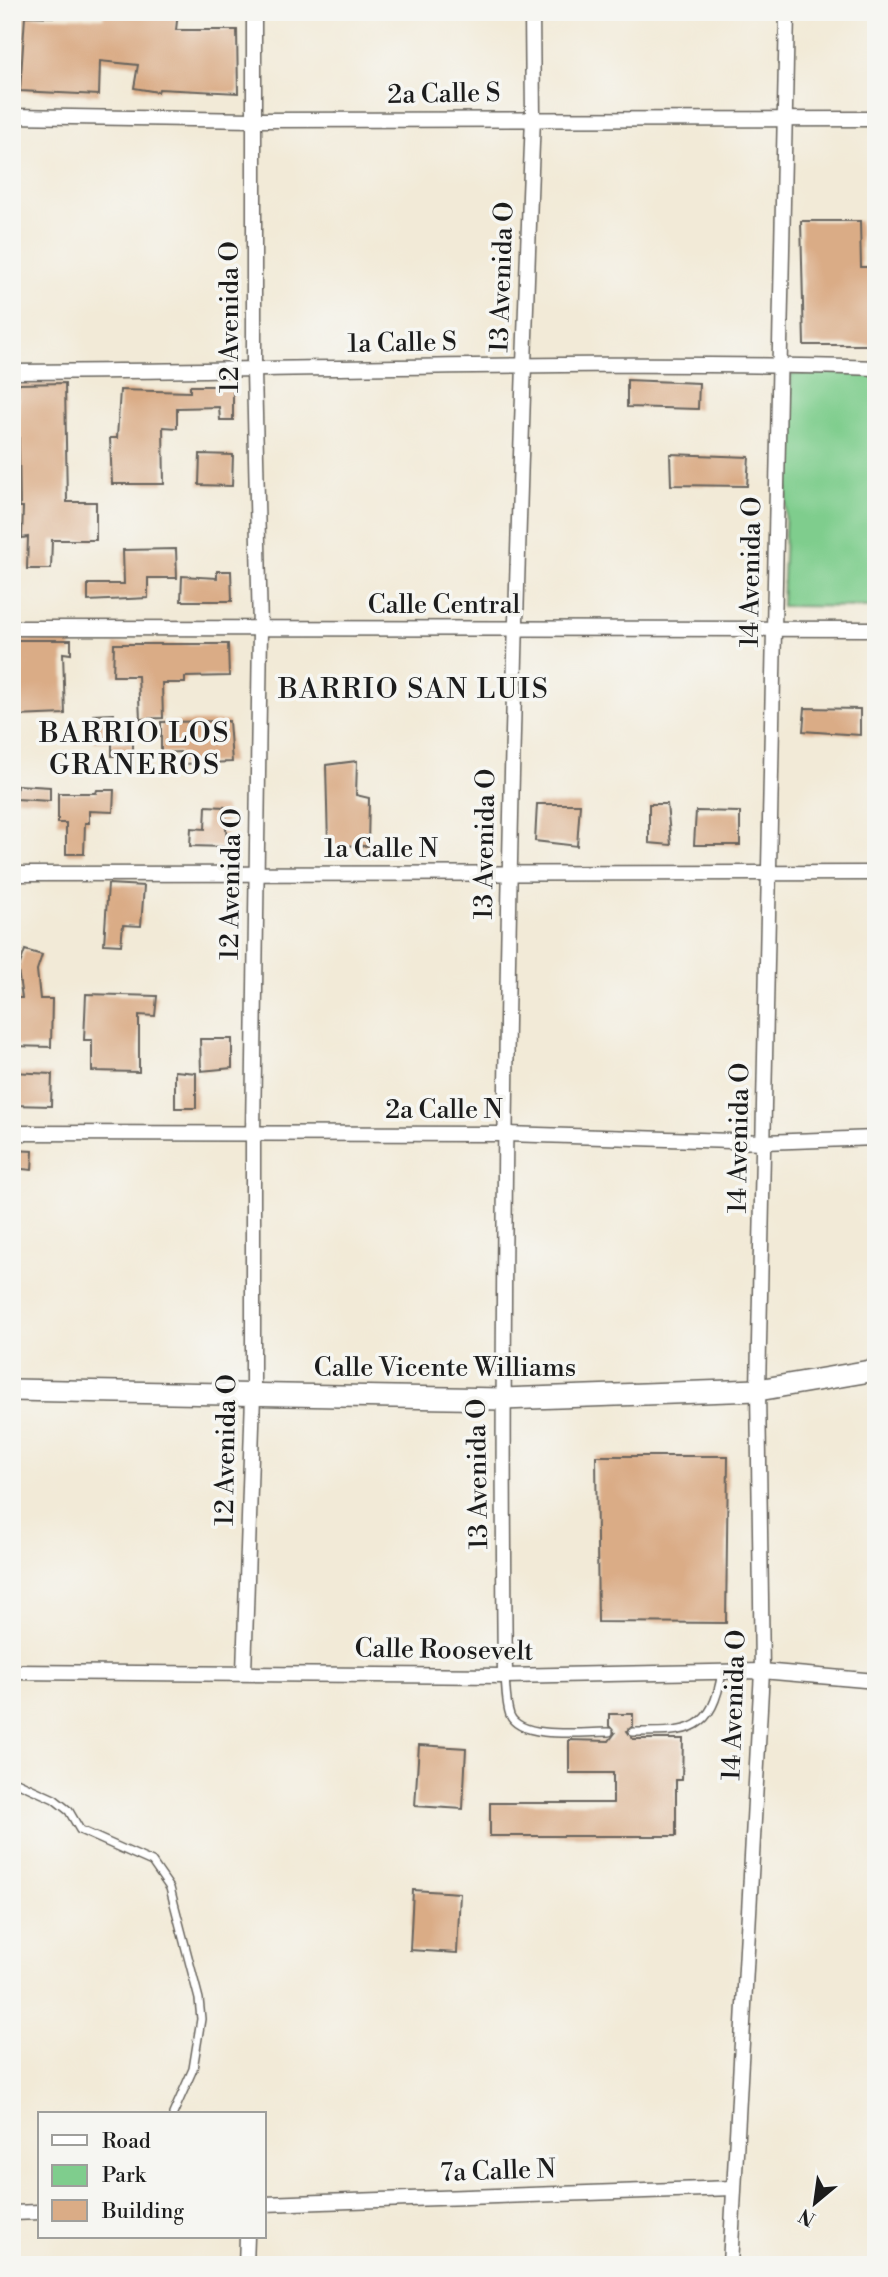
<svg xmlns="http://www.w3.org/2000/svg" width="888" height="2277" viewBox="0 0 888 2277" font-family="'Libre Bodoni',serif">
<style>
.green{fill:#7fcd8d;stroke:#4e7454;stroke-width:2}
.building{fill:#daac86}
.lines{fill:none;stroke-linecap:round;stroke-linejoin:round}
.lane-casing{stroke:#67645d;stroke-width:10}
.street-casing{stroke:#67645d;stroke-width:17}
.secondary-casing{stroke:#67645d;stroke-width:24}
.lane{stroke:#fff;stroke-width:7}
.street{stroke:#fff;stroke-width:14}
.secondary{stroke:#fff;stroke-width:21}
.labels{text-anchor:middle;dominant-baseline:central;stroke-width:7;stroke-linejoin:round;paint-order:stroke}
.street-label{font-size:26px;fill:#1c1c1c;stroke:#f6f6f2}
.neighbourhood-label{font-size:28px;letter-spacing:2px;fill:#1c1c1c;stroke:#f6f6f2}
</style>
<rect width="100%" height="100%" fill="#f6f6f2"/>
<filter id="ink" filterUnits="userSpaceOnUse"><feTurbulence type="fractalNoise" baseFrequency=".0143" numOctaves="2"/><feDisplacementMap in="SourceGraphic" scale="14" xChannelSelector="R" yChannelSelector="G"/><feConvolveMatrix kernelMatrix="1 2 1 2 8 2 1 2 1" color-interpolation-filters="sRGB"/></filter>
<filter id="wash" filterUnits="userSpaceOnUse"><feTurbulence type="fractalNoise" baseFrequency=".00686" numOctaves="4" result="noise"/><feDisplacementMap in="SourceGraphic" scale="28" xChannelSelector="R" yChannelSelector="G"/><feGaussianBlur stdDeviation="1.57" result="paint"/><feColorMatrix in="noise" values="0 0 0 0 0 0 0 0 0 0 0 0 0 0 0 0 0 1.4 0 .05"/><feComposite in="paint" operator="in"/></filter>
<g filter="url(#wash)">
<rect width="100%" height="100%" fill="#f2ead7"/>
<polygon class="green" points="876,371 876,607 782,606 791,374"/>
<g id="blocks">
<g class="building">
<polygon points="104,12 178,12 176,30 237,30 238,93 159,89 158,92 134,88 138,65 100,61 99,95 20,91 25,16 103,18"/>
<polygon points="801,221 860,221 861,267 876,267 876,345 804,345"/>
<polygon points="627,380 699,383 698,409 627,407"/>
<polygon points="65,383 67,502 96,502 96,540 52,540 51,569 27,569 28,537 22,538 23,507 20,507 18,384"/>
<polygon points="190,386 233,386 233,420 220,420 219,407 177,408 177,428 163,427 164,484 112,484 110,438 117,438 120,390 190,392"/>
<polygon points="200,454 233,455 232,486 199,485"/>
<polygon points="670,454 749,457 747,486 671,485"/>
<polygon points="176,549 177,578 148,578 148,598 88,601 88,584 124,584 123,550"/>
<polygon points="217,571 231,571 232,601 181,601 182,576 217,578"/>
<polygon points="12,640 71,640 71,654 63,653 65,714 16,716 18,672 13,672"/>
<polygon points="114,644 228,644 229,676 185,677 185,683 162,683 163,718 140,719 138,676 113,676"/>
<polygon points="805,708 860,709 860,735 803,731"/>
<polygon points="114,714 114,741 94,742 93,715"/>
<polygon points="229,721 232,762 180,764 180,752 161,753 161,722"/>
<rect x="112" y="742" width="21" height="14"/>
<polygon points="357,761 356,795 369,798 368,846 328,845 326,765"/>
<polygon points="17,785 50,787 50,801 16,799"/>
<polygon points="97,790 114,790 113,812 89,811 89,823 85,823 84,854 66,854 66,823 58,823 58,793 96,793"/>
<polygon points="537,804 580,804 577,846 535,841"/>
<polygon points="649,804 667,804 671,845 649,843"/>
<polygon points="206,806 225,807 227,847 190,846 191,828 205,829"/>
<polygon points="696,811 740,812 740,845 694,845"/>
<polygon points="108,884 144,886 141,926 123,925 121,945 104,944"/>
<polygon points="25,950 42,955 37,970 40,999 52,999 51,1047 13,1046 15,998 22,998 18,970"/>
<polygon points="86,994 157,996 155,1016 139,1015 139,1072 92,1071 92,1040 84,1040"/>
<polygon points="200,1039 232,1039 232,1068 201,1071"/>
<polygon points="175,1071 196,1073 196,1108 175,1108"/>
<polygon points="12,1072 52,1074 51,1106 12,1105"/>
<polygon points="12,1150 33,1151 32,1170 12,1168"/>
<polygon points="596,1456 728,1456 726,1623 598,1622"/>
<polygon points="609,1714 633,1714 633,1726 627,1731 633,1739 683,1739 682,1780 676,1780 676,1836 490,1836 490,1803 613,1803 613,1773 569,1773 569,1740 609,1741 615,1733 609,1726"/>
<polygon points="419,1745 466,1748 463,1809 415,1806"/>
<polygon points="413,1890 460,1893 457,1953 410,1950"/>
</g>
</g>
</g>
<g filter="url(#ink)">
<use href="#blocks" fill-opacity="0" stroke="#67645d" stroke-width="2"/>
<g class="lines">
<defs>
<g id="lane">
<path d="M505,1676C506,1689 506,1704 510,1715C520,1740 585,1732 609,1732"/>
<path d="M633,1732C688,1732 712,1734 722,1672"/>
<polyline points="12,1780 54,1799 69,1811 80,1830 152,1862 170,1888 199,1999 201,2019 193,2069 173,2114"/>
</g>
<g id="street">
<polyline points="12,116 253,120 876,119"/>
<path d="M12,372C300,371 588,359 876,368"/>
<polyline points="12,628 876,629"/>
<polyline points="12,874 876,873"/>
<polyline points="12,1133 506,1134 764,1142 876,1138"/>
<polyline points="12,1672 505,1676 762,1671 876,1681"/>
<polyline points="244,1672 253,1395 253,1133 260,629 254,371 254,12"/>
<path d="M505,1676C499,1156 513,637 533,117L532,12"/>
<polyline points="264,2204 733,2188"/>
<polyline points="12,2213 40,2212"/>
<polyline points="246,2265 247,2237"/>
<polyline points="730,2265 762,1671 758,1390 787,12"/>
</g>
<polyline id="secondary" points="12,1390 502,1399 758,1390 876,1370"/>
</defs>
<use href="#lane" class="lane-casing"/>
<use href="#street" class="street-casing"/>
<use href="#secondary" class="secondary-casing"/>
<use href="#lane" class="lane"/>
<use href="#street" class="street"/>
<use href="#secondary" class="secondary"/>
</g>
</g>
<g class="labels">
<g class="street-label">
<text transform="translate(444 94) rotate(-1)">2a Calle S</text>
<text transform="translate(502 277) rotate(-88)">13 Avenida O</text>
<text transform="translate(230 317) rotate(-90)">12 Avenida O</text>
<text transform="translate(402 343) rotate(-1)">1a Calle S</text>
<text transform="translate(751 572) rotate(-89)">14 Avenida O</text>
<text x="444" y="605">Calle Central</text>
<text transform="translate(485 844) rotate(-89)">13 Avenida O</text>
<text x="381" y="849">1a Calle N</text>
<text transform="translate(231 884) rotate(-89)">12 Avenida O</text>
<text x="444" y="1110">2a Calle N</text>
<text transform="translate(739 1138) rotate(-89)">14 Avenida O</text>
<text x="445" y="1368">Calle Vicente Williams</text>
<text transform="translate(226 1450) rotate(-89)">12 Avenida O</text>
<text transform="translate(478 1474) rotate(-91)">13 Avenida O</text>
<text transform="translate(444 1650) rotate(1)">Calle Roosevelt</text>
<text transform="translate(734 1705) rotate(-88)">14 Avenida O</text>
<text transform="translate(498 2171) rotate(-2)">7a Calle N</text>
</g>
<g class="neighbourhood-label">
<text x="414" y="689">BARRIO SAN LUIS</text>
<text x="135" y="733">BARRIO LOS<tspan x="135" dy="32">GRANEROS</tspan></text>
</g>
</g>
<rect width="888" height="2277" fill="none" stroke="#f6f6f2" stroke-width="42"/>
<rect x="38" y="2112" width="228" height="126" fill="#f6f6f2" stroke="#9f9f9c" stroke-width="2"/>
<rect x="52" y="2135" width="35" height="10" fill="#ffffff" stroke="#9f9f9c" stroke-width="2"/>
<text x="102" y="2148" font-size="21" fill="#1c1c1c">Road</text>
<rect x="52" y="2165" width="35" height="21" fill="#7fcd8d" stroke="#9f9f9c" stroke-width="2"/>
<text x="102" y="2182" font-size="21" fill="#1c1c1c">Park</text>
<rect x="52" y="2200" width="35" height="21" fill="#daac86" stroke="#9f9f9c" stroke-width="2"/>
<text x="102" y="2218" font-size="21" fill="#1c1c1c">Building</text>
<g transform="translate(815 2203) rotate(209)" stroke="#f6f6f2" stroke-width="5" paint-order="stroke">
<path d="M0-5L12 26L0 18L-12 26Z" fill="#1c1c1c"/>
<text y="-10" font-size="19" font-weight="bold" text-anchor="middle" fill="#1c1c1c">N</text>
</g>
</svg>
